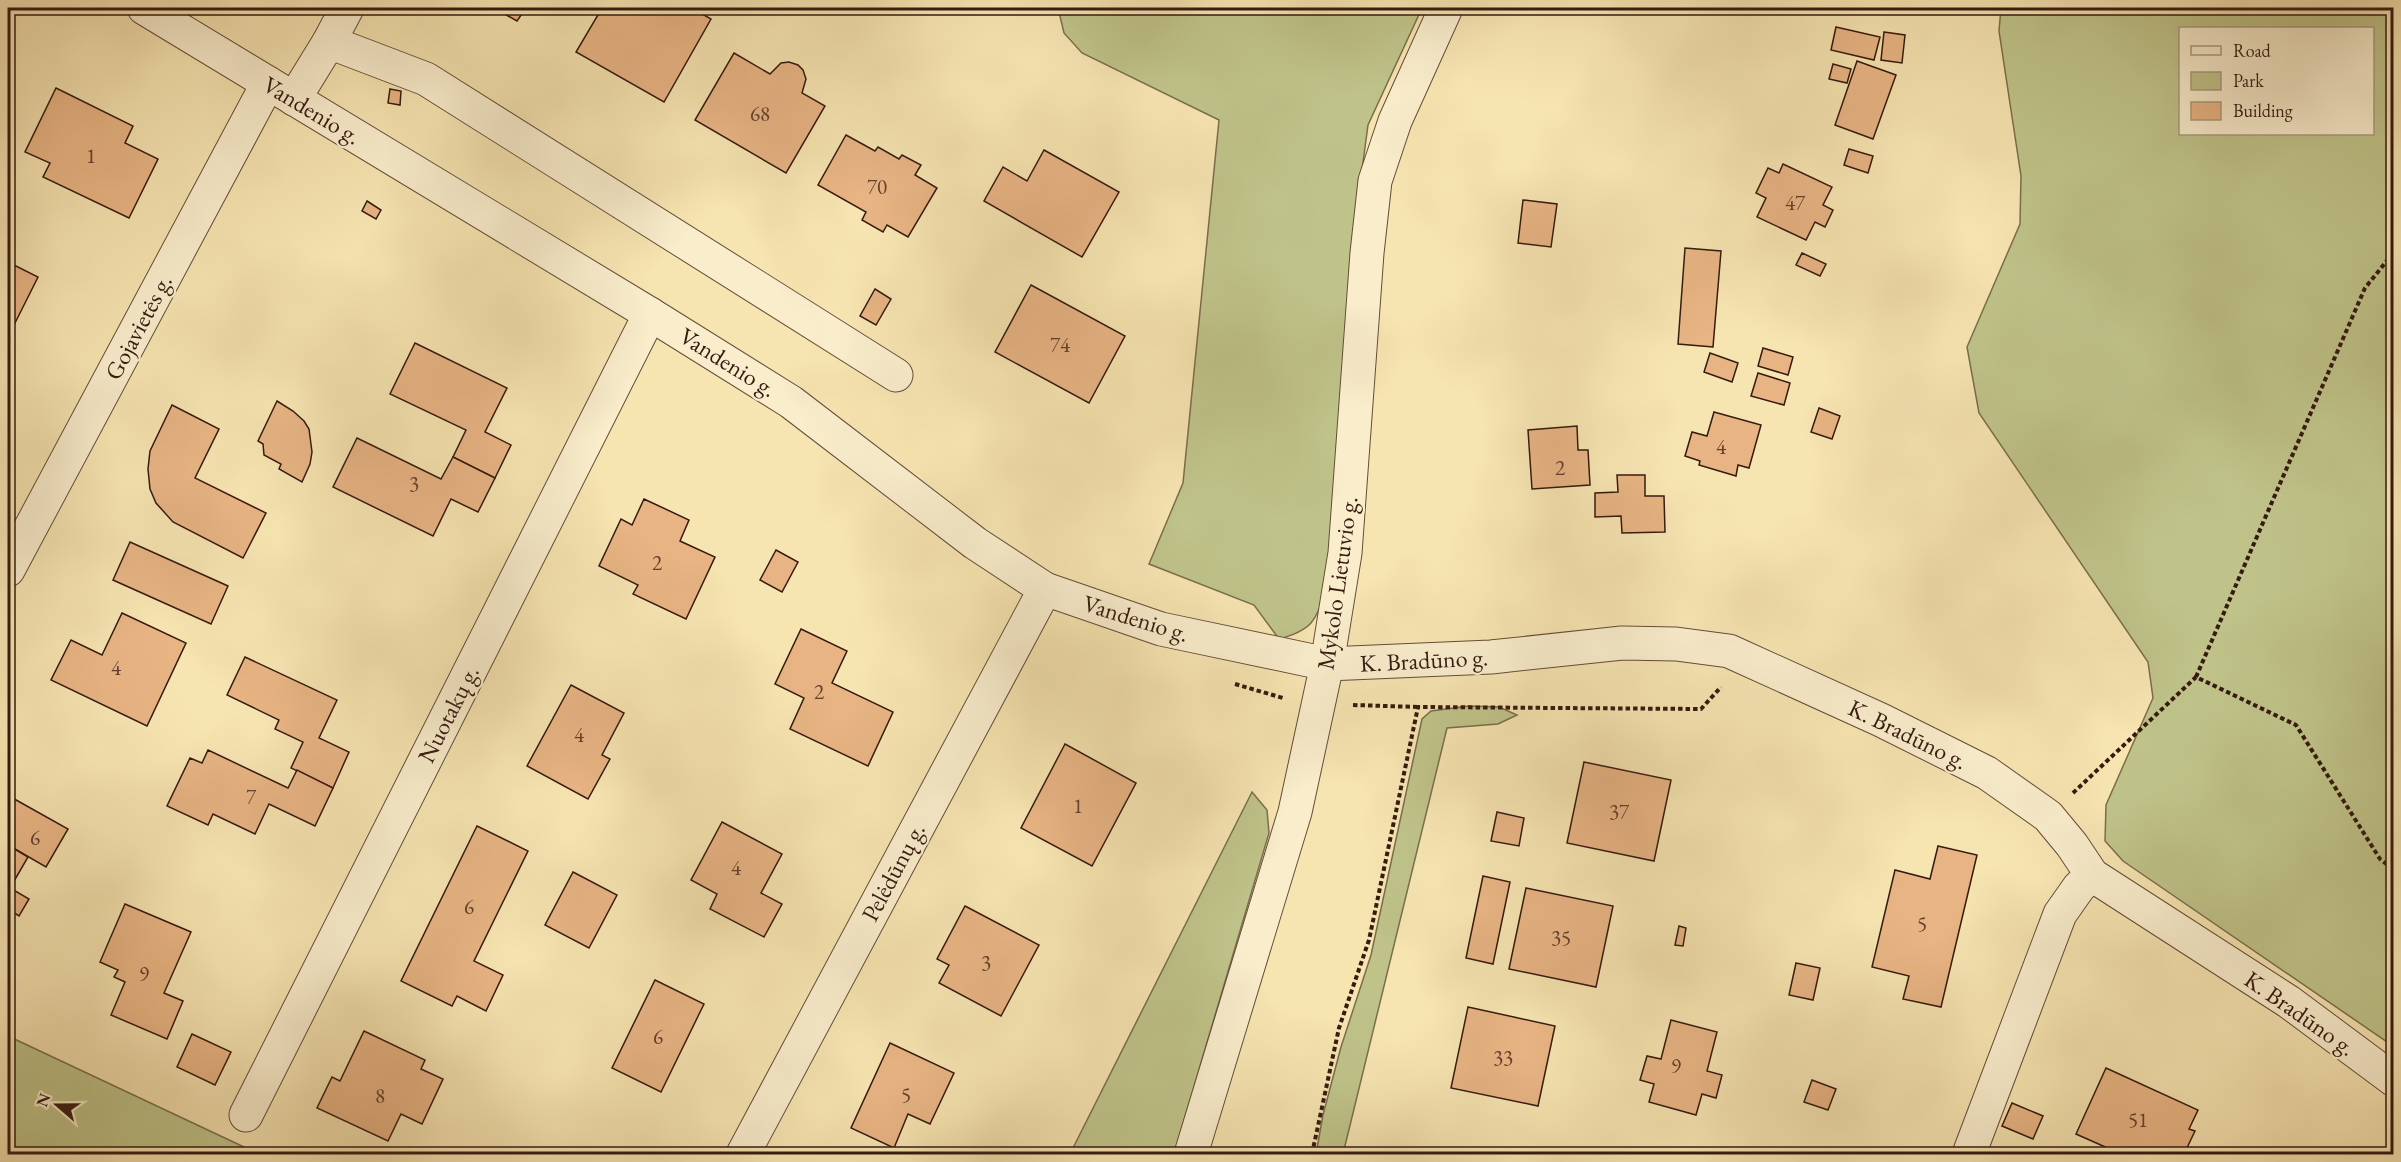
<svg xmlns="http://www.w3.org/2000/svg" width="2401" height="1162" viewBox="0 0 2401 1162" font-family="'EB Garamond',serif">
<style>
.green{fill:#bfc389;stroke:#7a6e4c;stroke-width:1.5;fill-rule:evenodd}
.building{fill:#e8b484;stroke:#351a10;stroke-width:1.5}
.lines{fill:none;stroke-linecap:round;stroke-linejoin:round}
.minor-casing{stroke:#654c38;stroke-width:35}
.path{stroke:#351a10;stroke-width:4;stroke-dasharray:4.5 3;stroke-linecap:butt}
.minor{stroke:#f9edcc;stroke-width:33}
.labels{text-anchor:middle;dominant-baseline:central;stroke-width:4.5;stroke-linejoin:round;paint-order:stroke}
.number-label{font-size:21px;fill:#62402d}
.street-label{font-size:24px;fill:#351a10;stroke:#f9edcc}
</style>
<rect width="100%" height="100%" fill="#f6e4b1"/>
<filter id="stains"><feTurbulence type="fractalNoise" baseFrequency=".00333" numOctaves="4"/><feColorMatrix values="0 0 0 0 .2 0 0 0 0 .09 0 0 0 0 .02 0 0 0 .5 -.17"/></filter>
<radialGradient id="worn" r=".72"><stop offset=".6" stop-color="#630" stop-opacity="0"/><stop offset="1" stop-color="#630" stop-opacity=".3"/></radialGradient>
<g class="green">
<path d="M1058,8H1422L1368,125L1354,230L1326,591C1315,622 1312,630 1279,639L1254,605L1149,564L1183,483L1219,120L1082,53L1064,33Z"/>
<path d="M2001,8H2393V1046L2123,861L2105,841L2106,805L2153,698L2148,662L1979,413L1967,347L2020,224L2021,176L1999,31ZM2372,28V134H2180V28Z"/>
<polygon points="1469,706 1499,707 1517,715 1498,724 1447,728 1343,1154 1316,1154 1323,1115 1341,1047 1371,955 1422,719 1431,711"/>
<polygon points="1252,792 1267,810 1269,833 1174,1154 1070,1154"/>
<polygon points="8,1036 259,1154 8,1154"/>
</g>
<g class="building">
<polygon points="494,8 526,8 517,21"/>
<polygon points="602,8 657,8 665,12 668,8 692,8 711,19 664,102 576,52"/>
<polygon points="1836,27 1880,37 1874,60 1831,50"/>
<polygon points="1884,32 1905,35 1902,63 1881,60"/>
<polygon points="734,53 770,74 781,63 789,62 798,65 803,70 806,79 802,93 825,106 786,173 695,120"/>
<polygon points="1857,61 1896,75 1873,139 1835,125"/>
<polygon points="1833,64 1851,69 1847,83 1829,79"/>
<polygon points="56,88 133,126 125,143 158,159 129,218 43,177 50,163 25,152"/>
<polygon points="390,89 401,91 400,105 388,103"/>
<polygon points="846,135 875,151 878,147 899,159 902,155 921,165 915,175 937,188 908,237 887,225 883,232 862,220 866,212 818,185"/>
<polygon points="1849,149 1873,156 1868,173 1844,165"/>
<polygon points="1044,150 1119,192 1082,257 984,201 1003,167 1027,181"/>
<polygon points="1783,164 1832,187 1823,205 1833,210 1825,227 1815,222 1806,240 1757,217 1766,198 1756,193 1768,168 1779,173"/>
<polygon points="1523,200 1557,204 1551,247 1518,243"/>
<polygon points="367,201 381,210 376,219 362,211"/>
<polygon points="1685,248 1721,251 1713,347 1678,344"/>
<polygon points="1802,253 1826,264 1820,276 1796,265"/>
<polygon points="8,262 38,277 8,337"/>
<polygon points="1031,285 1125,336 1089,403 995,352"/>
<polygon points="875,289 891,299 876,325 860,316"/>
<polygon points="415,343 507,388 485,432 511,445 495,478 453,457 466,430 390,394"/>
<polygon points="1763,348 1793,357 1788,375 1758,366"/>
<polygon points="1710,353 1738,363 1732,382 1704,372"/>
<polygon points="1758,373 1790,383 1784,405 1751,396"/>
<polygon points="277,401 293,411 304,421 309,429 312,452 310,464 302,482 279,469 281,464 264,455 263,444 258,441"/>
<polygon points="172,405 219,429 195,478 266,513 243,558 173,522 156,503 150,489 148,469 150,451"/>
<polygon points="1819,408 1840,416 1832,439 1811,432"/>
<polygon points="1714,412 1761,425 1749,468 1738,465 1736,476 1699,465 1700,461 1685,456 1692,432 1707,436"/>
<polygon points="1577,426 1578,450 1588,450 1590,485 1532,489 1528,430"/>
<polygon points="357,438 441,479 453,457 495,478 478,512 451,499 433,536 333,487"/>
<polygon points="1617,475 1645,475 1645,496 1664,496 1665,532 1622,533 1621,516 1595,517 1595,493 1618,492"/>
<polygon points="644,499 689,520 680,541 715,557 686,619 633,594 638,585 599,566 621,519 632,525"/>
<polygon points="130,542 228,586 211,624 113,580"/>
<polygon points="776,550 798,562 782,592 760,580"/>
<polygon points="122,613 186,643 147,726 51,680 71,640 102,655"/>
<polygon points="801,629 847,651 832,683 893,712 868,766 790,729 804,698 775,684"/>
<polygon points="245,657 337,700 319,738 349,752 333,788 291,768 303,742 275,729 279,720 227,695"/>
<polygon points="571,685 624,713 602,755 610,759 588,799 527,766"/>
<polygon points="1065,744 1136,783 1092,866 1021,828"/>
<polygon points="208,750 288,788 297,770 333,788 315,826 269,804 255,834 213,814 208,825 167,806 190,758 202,763"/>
<polygon points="1584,762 1671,780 1654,861 1567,843"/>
<polygon points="9,796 68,829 46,867 8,845"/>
<polygon points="1497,812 1524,818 1519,846 1491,841"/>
<polygon points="722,822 782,854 761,893 782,904 764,937 710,909 717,894 691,880"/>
<polygon points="477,826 528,851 474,961 503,975 486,1011 457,996 452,1006 401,981"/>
<polygon points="8,845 28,857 10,888 29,899 19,916 8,909"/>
<polygon points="1938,846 1977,855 1941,1007 1903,999 1909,976 1872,967 1895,870 1930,879"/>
<polygon points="573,872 617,895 589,948 545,925"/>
<polygon points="1483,876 1510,882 1493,964 1466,958"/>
<polygon points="1526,888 1613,906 1596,987 1509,969"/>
<polygon points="125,904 191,932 164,993 183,1001 167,1039 111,1015 125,982 114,977 118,970 100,962"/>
<polygon points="965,906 1039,945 1001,1016 939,983 949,965 937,959"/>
<polygon points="1679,926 1686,928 1683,946 1675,945"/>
<polygon points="1796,963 1820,968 1813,1000 1789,995"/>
<polygon points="655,980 704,1004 661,1092 612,1068"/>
<polygon points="1468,1007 1555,1026 1538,1106 1451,1088"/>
<polygon points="1671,1020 1717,1032 1707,1071 1722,1075 1716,1098 1702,1094 1696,1115 1649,1102 1654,1084 1640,1080 1647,1056 1661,1059"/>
<polygon points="364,1031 425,1060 421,1069 443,1079 422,1124 401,1114 388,1141 317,1108 332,1077 340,1081"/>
<polygon points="192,1034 231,1052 215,1085 177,1067"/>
<polygon points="890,1043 954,1073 930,1124 908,1114 894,1148 851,1128"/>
<polygon points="2106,1068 2198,1110 2189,1129 2195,1131 2184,1154 2121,1154 2076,1134"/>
<polygon points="1812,1080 1836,1089 1828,1110 1804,1102"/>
<polygon points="2012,1103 2043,1116 2033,1139 2002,1126"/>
</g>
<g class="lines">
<defs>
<g id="minor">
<polyline points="144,8 650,314 791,402 975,543 1045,589 1161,629 1327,664 1491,657 1622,643 1676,644 1729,651 1881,720 1987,773 2048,816 2072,845 2092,875 2289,1002 2394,1080"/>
<polyline points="329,42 426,79 896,375"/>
<polyline points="294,99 329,42 347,8"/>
<polyline points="8,570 268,83"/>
<polyline points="246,1115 650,314"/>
<polyline points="743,1154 1045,589"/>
<polyline points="1191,1154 1295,812 1327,664 1345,553 1367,253 1375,181 1395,121 1446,8"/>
<polyline points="1969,1154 2060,914 2079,887 2092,875"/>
</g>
</defs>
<use href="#minor" class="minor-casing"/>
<g class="path">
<polyline points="2196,677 2365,288 2394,252"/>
<polyline points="1235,684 1283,698"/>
<polyline points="1353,705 1418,707"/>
<polyline points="2073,793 2196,677 2296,725 2380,859 2394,870"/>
<polyline points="1312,1154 1339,1028 1369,940 1418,707 1701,709 1721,687"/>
</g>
<use href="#minor" class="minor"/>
</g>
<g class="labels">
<g class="number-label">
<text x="760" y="113">68</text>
<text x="91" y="155">1</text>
<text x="877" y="186">70</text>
<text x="1795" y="202">47</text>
<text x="1060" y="344">74</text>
<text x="1721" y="446">4</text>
<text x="1560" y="467">2</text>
<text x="414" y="483">3</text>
<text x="657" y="562">2</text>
<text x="116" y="667">4</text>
<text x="819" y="691">2</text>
<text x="579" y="734">4</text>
<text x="251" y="796">7</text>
<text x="1078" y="805">1</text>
<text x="1619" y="811">37</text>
<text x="35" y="837">6</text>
<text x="736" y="867">4</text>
<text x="469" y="906">6</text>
<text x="1922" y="923">5</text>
<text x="1561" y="937">35</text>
<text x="986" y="962">3</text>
<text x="144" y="973">9</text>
<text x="658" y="1036">6</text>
<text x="1503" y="1057">33</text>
<text x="1676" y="1065">9</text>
<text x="906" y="1094">5</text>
<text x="380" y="1095">8</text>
<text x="2138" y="1119">51</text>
</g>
<g class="street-label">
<text transform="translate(312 110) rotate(31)">Vandenio g.</text>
<text transform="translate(138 327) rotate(-62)">Gojavietės g.</text>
<text transform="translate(728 362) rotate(32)">Vandenio g.</text>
<text transform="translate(1337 583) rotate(-82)">Mykolo Lietuvio g.</text>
<text transform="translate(1136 618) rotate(17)">Vandenio g.</text>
<text transform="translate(1424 660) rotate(-3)">K. Bradūno g.</text>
<text transform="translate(448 714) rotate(-63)">Nuotakų g.</text>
<text transform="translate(1908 734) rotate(26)">K. Bradūno g.</text>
<text transform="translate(893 872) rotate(-62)">Pelėdūnų g.</text>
<text transform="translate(2300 1013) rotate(35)">K. Bradūno g.</text>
</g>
</g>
<rect width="2401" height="1162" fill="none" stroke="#f6e4b1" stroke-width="30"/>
<rect x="9" y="9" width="2383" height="1144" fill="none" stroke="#351a10" stroke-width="3"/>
<rect x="15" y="15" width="2371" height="1132" fill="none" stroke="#351a10" stroke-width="1.5"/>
<rect x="2179" y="27" width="195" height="108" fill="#f9edcc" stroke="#ab9981" stroke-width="1.5"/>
<rect x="2191" y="46" width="30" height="9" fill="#f9edcc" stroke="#ab9981" stroke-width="1.5"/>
<text x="2233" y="57" font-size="18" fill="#351a10">Road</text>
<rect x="2191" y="72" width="30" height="18" fill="#bfc389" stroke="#ab9981" stroke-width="1.5"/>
<text x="2233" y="87" font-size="18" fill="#351a10">Park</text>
<rect x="2191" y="102" width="30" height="18" fill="#e8b484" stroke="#ab9981" stroke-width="1.5"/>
<text x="2233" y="117" font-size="18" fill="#351a10">Building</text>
<g transform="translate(57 1105) rotate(290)" stroke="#f9edcc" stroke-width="4.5" paint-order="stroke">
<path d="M0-4.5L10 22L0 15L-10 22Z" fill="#351a10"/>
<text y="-9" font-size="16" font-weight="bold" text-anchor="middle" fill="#351a10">N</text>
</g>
<rect width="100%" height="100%" filter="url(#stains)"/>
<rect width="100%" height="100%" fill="url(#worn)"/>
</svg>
